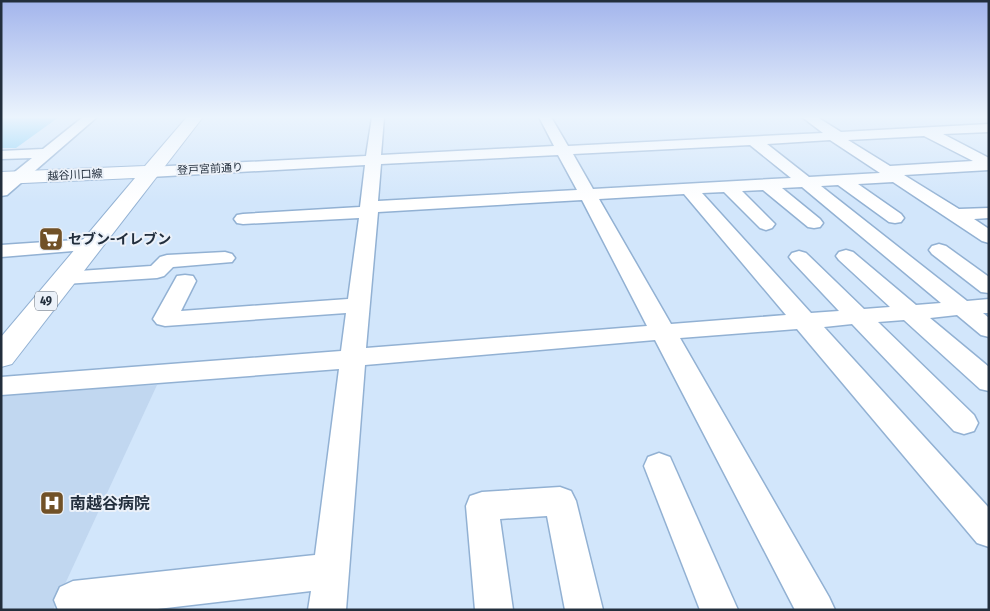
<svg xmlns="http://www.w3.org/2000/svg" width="990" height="611" viewBox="0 0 990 611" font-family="'Fira Sans Condensed','Noto Sans JP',sans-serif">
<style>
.built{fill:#c1d7f0}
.building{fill:#86d1f7}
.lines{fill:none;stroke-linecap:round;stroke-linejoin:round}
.minor-casing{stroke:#92b1d3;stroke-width:3}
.major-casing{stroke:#92b1d3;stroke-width:2}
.minor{fill:#fff;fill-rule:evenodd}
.major{fill:#fff;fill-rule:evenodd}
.labels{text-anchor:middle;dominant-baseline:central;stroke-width:4;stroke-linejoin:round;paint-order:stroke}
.far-street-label{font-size:11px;fill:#222e3c;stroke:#ebf1f9}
.shield{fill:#ebf1f9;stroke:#5e6875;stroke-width:1}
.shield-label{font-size:12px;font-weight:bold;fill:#222e3c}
.poi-label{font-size:14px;font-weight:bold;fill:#222e3c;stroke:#ebf1f9;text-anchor:start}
.near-poi-label{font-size:16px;font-weight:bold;fill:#222e3c;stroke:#ebf1f9;text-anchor:start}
</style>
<rect width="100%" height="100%" fill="#d2e6fb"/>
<polygon class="built" points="157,385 53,610 1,610 1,396 4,392"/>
<polygon class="building" points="1,117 59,117 16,148 1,148"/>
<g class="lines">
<defs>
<g id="minor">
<polygon points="83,117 97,117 7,195 1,196 1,183 32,158 1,159 1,151 43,149"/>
<path d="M372,117H384L381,155L554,146L539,117H551L568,146L823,133L802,117H817L841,132L989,124V132L943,134L989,158V170L904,175L959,209L989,208V218L974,219L989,229V243L982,241L893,182L858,184L901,214L904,218L901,222L895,223L889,222L838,185L821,186L967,301L989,299V313H983L989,318V337L981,335L957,315L930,318L989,367V391L980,389L904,320L878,322L974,415L978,423L974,431L964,434L954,431L852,324L824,327L989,508V547L977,543L797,329L680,338L829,597L835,610H795L655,340L365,365L346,610H308L311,591L149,610H58L54,600L60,587L73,581L315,555L339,369L1,395V377L341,351L346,313L165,326L157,324L153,319L177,276L185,275L193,276L196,281L181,311L348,299L359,218L243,224L237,223L234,219L237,215L243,214L360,207L365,165L150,177L144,175L142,172L144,169L150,167L366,156ZM924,136L973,161L890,166L848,140ZM830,140L880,173L809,177L767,144ZM750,145L791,178L593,189L573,154ZM558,155L577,190L378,201L381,164ZM802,187L941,303L916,305L853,252L846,250L839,252L836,256L839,260L890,307L864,309L806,253L799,251L792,253L789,257L792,261L839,311L811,313L702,193L724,192L760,228L766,230L772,228L775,224L742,191L763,190L808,227L814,228L820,227L823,223L820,219L782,188ZM684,194L786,315L671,324L599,199ZM582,200L647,326L366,348L378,212Z"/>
<polygon points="90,239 97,241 100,245 97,249 1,257 1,245"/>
<polygon points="939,244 946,246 989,277 989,293 981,292 932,254 929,250 932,246"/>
<polygon points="225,252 232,254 235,258 232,262 173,267 164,276 157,278 65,284 58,282 54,278 58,274 65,272 151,266 160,257 167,255"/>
<polygon points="659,453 670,457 738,610 700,610 644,466 648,457"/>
<polygon points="560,487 571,491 576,501 603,610 565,610 547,516 500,519 513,610 475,610 466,506 470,496 482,492"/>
</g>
<polygon id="major" points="187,117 203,117 12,364 1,367 1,337 135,178 1,184 1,172 145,166"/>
</defs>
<use href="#minor" class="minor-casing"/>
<use href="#major" class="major-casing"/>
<use href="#minor" class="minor"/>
<use href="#major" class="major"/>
</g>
<linearGradient id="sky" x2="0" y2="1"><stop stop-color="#a3b5ec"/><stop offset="0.58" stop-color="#ebf4fd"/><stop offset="1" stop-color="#ebf4fd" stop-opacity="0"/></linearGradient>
<rect width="990" height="202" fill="url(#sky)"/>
<defs>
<symbol id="supermarket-square" viewBox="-11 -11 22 22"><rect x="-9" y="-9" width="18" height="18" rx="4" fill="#715127" stroke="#ebf1f9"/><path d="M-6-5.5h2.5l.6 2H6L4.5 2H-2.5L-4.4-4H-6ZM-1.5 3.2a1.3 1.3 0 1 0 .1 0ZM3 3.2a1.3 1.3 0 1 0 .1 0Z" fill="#fff"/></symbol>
<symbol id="hospital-square" viewBox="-11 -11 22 22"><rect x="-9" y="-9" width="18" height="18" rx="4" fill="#715127" stroke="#ebf1f9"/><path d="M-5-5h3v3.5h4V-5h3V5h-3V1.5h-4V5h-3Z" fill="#fff"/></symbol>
</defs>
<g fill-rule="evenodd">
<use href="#supermarket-square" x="37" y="225" width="28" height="28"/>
<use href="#hospital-square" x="38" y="489" width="28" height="28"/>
</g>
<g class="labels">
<g class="far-street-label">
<text transform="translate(210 169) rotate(-3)">登戸宮前通り</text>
<text transform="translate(75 175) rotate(-3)">越谷川口線</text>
</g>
<rect class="shield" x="35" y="291.5" width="22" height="19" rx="4"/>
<g class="shield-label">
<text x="46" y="301">49</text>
</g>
<g class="poi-label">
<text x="68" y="239">セブン-イレブン</text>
</g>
<g class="near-poi-label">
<text x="70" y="503">南越谷病院</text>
</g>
</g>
<rect width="990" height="611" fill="none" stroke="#222e3c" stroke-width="5"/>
</svg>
